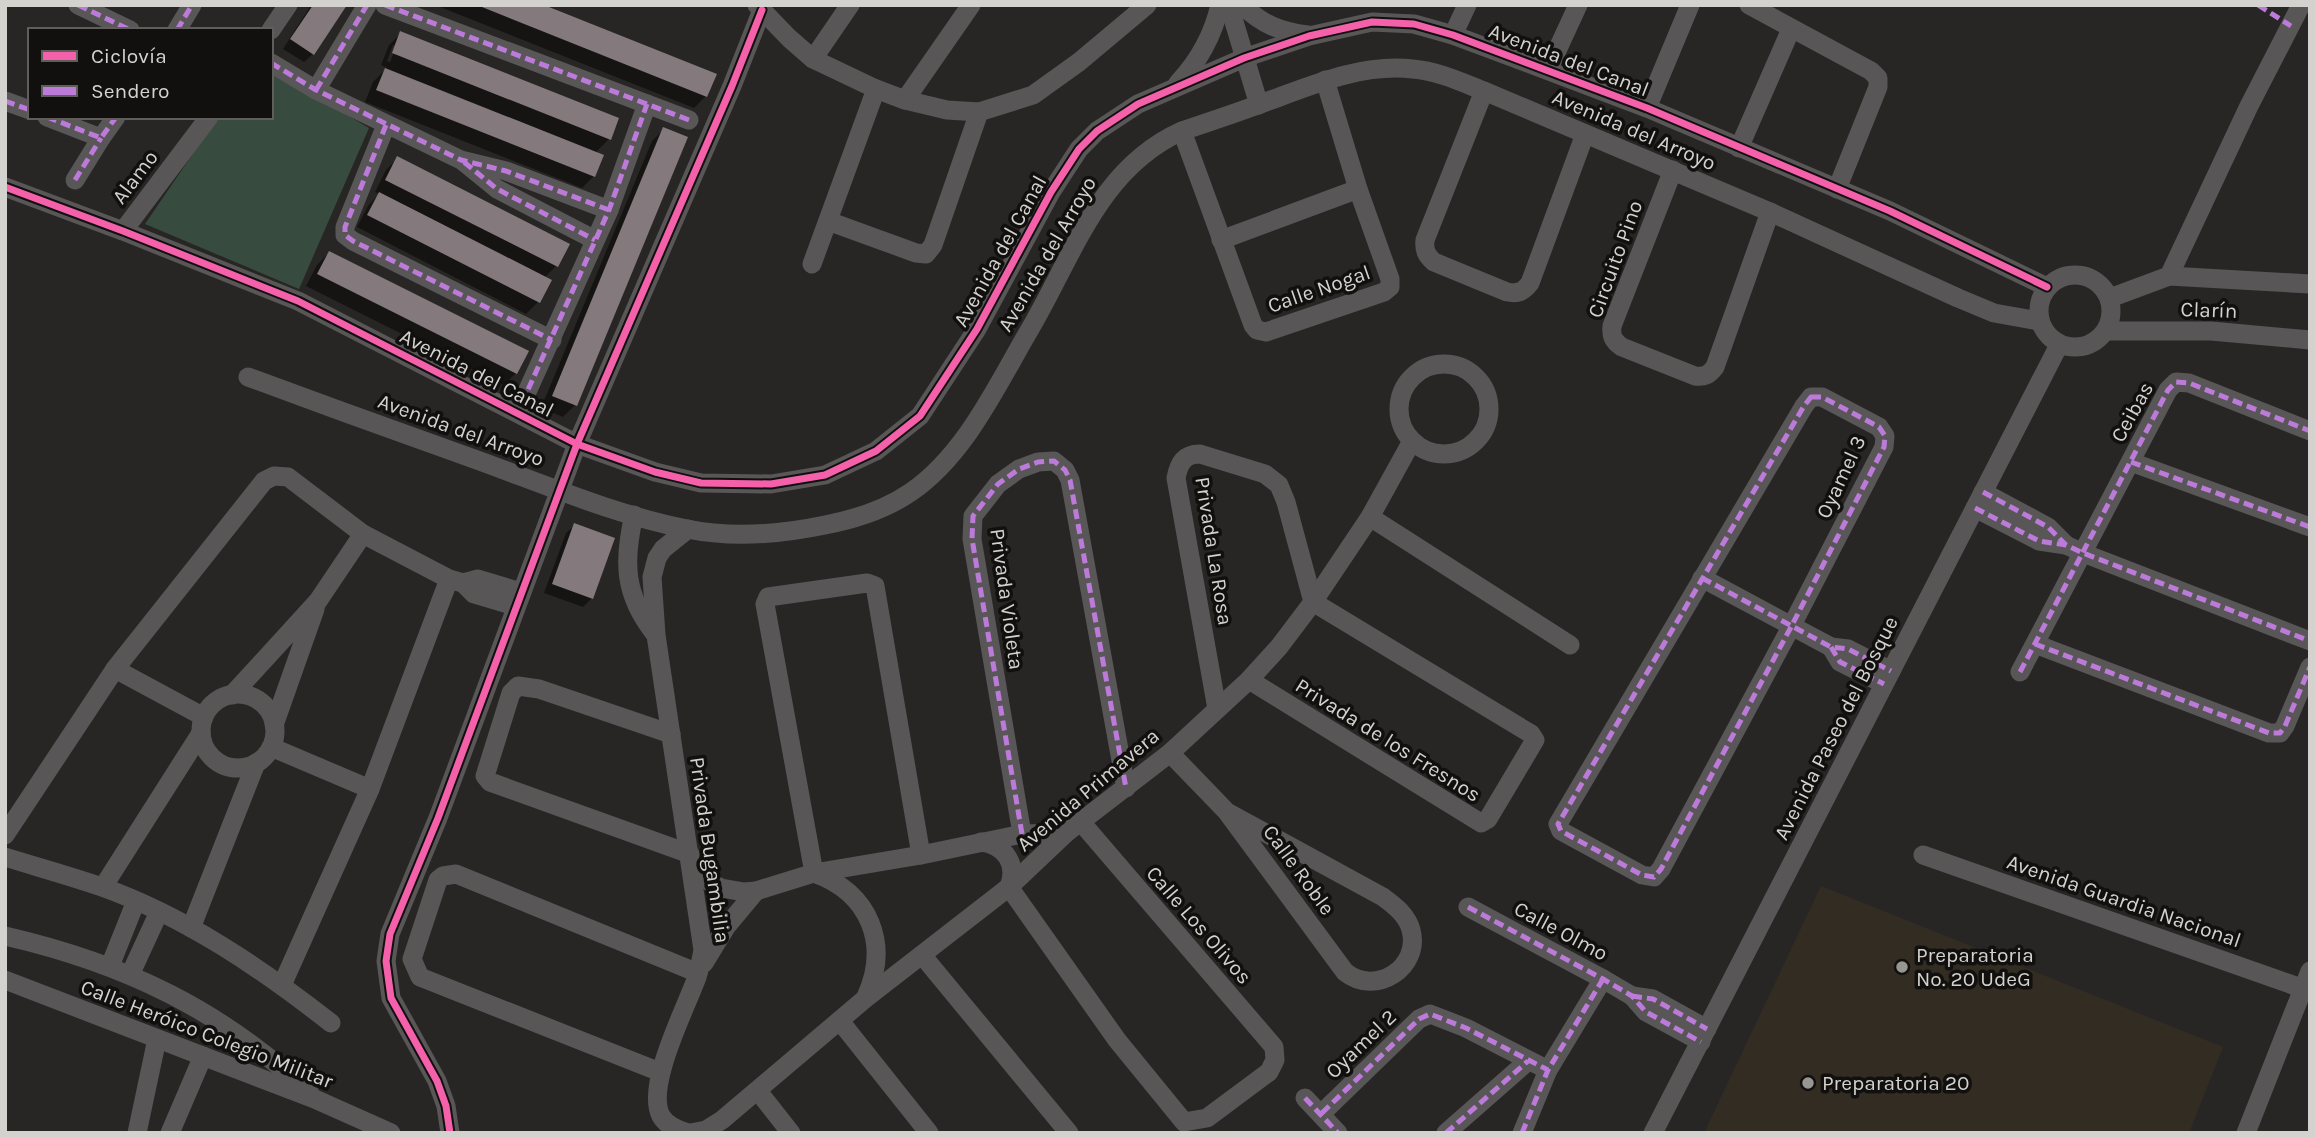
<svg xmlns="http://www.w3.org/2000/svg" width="2315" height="1138" viewBox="0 0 2315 1138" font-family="Karla,sans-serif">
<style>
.built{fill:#322c23}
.green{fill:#384b3f}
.shadow{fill:#0007;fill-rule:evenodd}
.building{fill:#847a7d}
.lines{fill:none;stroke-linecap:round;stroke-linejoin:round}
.street{stroke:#585657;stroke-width:19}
.quiet{stroke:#bd7bd9;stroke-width:5;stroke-dasharray:10 5;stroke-linecap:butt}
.cycleway-casing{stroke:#11100e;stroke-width:11}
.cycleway{stroke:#f560ab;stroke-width:7}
.poi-dot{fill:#989692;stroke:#11100e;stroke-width:2.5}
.labels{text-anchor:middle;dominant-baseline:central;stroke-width:7;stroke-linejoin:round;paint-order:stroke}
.street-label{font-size:21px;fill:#d4d2ce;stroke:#11100e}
.poi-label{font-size:21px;fill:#d4d2ce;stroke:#11100e;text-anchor:start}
</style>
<rect width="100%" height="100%" fill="#282624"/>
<polygon class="built" points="1821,886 2223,1047 2189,1133 1704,1133"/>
<polygon class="green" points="271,70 369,128 299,289 145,224 218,117 271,117"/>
<g class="shadow">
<polygon points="311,5 345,5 313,54 304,62 283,49"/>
<polygon points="435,5 539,5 706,96 694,108"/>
<path d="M401,33L609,139L595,153L594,176L582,188L365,102L373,82L387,68L381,65L389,45ZM393,45H397L390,62L387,61Z"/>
<polygon points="664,129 575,405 563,417 541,408 652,141"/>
<polygon points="398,158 567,245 556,266 544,278 538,302 526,314 357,227 368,206 379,194 375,192 386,170"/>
<polygon points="329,253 516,373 504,385 306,286 317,265"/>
<polygon points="575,525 592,598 583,607 544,593 566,533"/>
</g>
<g class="building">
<polygon points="313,5 347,5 314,55 290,39"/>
<polygon points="477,5 544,5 717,74 707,97"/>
<polygon points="400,31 619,118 611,140 392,53"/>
<polygon points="385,68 604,155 595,177 376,90"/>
<polygon points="663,127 688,137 577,406 552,396"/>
<polygon points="397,156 570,244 558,267 385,180"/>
<polygon points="379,192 552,280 540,303 367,215"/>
<polygon points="329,251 529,351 517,374 317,274"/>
<polygon points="574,523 615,538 593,599 552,584"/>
</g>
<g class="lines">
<g class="street">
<polyline points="78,5 130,30"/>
<polyline points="385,5 689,120"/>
<polyline points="757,5 789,38 813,59 876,89 905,100 947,110 979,112 1033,95 1079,62 1147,5"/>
<polyline points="1229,5 1259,105"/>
<path d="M1242,5C1262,24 1280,32 1308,35"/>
<polyline points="1749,5 1871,71 1878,78 1878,87 1837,189"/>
<polyline points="177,30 192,5"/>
<polyline points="271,30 288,5"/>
<polyline points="1453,35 1467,5"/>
<polyline points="813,59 850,5"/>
<polyline points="271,63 316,90 461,160 506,171 609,210"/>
<polyline points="1548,70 1578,5"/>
<path d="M1178,83C1199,61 1213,35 1220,5"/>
<polyline points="316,90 367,5"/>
<path d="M1484,91L1425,240C1424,250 1426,255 1434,262L1507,292C1518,294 1523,292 1530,283L1585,134"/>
<polyline points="905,100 971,5"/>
<polyline points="5,101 30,110"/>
<polyline points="1647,108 1690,5"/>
<polyline points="47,117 101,138 116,117"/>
<polyline points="386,125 345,227 345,235 353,241 552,340"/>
<polyline points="1182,131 1253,325 1257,330 1266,332 1384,292 1390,287 1390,279 1358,189 1325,80"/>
<polyline points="1739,148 1791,29"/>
<polyline points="465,163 497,189 595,240"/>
<path d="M1673,170L1612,326C1611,336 1613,341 1622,347L1695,376C1705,377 1709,375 1715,367L1770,212"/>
<polyline points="75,180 101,138"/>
<polyline points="5,187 123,231 298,301 577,444 655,472 701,483 771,484 825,475 876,451 920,416 977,329 1051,192 1079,149 1097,131 1138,104 1244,58 1309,36 1372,22 1414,24 1453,35 1647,108 1890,211 2047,287"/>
<polyline points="828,221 916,253 926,254 933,245 979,112"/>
<polyline points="123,231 209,117"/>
<polyline points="1221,240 1358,189"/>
<polyline points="812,264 876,89"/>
<circle cx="2075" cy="311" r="36"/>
<polyline points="2169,276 2249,106 2301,5"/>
<polyline points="2110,298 2169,276 2310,284"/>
<polyline points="2106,331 2211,331 2310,340"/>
<circle cx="1444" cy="409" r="45"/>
<path d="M248,377C324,405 401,433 477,460C546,485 615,515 687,529C731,538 782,534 825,525C856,519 885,510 911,492C966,454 997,385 1030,329C1073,256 1099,168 1182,131C1209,122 1236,113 1263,103C1310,86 1361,63 1413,69C1437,71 1461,82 1484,91L1770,212L1958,298L1994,313L2039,321"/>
<polygon points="1811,397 1822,397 1879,427 1885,436 1884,447 1791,627 1661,869 1654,877 1642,875 1561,831 1558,824 1804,406"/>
<polyline points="522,403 609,210 647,104"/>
<polyline points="2131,462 2310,527"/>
<polyline points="1983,492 2048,527 2066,545 2083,553 2310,641"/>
<polyline points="1975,508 2039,541 2066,545"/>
<path d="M634,515C623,562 624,595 655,634"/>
<polyline points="1370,517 1570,645"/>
<polyline points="1702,578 1831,647 1848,649 1891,671"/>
<polyline points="463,583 474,594 515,606"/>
<polyline points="2035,644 2269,733 2280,733 2285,726 2310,667"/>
<polyline points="1831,647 1840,662 1884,684"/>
<polyline points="115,669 204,717"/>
<polyline points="2020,672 2168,390 2176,382 2189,383 2310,431"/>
<circle cx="238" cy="731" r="37"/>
<polyline points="232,695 318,601 363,534"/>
<path d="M1217,709L1176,478C1179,463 1184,454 1200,454L1265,474L1279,485L1286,502L1313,602L1531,734L1535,740L1488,819L1481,823L1249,680"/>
<polyline points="274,725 315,609"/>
<polyline points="671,734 539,689 518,686 511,693 485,776 490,782 690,854"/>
<polyline points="271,747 370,789"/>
<path d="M1170,753L1227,812L1345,972C1376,997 1421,967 1411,930C1407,915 1395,906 1383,897L1227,812"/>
<polyline points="1022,834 972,539 973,516 998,484 1019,469 1038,462 1054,461 1065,470 1070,480 1126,788"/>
<polyline points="5,835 115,669 264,481 274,476 288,477 363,534 449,579 463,583 478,579 521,592"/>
<path d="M981,842C1005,845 1018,864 1009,887L1117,1040L1184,1122L1207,1118L1269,1072L1275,1060L1274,1047L1081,822"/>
<polyline points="1923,855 2310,991"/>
<path d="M5,857C37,867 70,876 102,887C186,917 262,969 331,1023"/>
<polyline points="692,869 701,877 721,888 744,892 756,891 814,873 921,855 1022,834 1066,833"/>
<polyline points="103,887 201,733"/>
<polyline points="1468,907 1603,979 1632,996 1646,1012 1701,1042"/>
<polyline points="191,928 256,763"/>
<path d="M5,936C123,963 223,1010 311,1095"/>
<polyline points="922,955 1069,1133"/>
<polyline points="704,963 726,927 756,891"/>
<polyline points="110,966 136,901"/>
<polyline points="130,975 159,912"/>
<polyline points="5,980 317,1100 391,1133"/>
<polyline points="282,985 370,789 449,579"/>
<polyline points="1632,996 1653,999 1707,1029"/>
<path d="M866,997C890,944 870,893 814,873L765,604L768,597L867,583L875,586L921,855"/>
<polyline points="840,1021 929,1133"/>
<polyline points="660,1072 420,977 412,959 438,880 443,876 456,874 698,973"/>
<polyline points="758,1091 791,1133"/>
<polyline points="1305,1098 1338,1133"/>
<polyline points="1322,1113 1419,1019 1430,1014 1466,1028 1548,1070"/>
<polyline points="137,1133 157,1039"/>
<polyline points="170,1133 203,1056"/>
<polyline points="450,1133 446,1106 437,1081 391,998 386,961 390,934 438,818 577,444 732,86 762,10"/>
<path d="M688,1133C677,1130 667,1126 661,1116C645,1086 686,1008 697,977C700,968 701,959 703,950L656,635L652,577L657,558L663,549L688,529"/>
<polyline points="691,1133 706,1130 722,1120 866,998 1009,887 1066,833 1170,753 1249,680 1279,647 1313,602 1370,517 1412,441"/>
<polyline points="1446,1133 1528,1061"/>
<polyline points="1522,1133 1548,1070 1603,979"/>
<polyline points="1653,1133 2059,345"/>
<polyline points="2246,1133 2310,971"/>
</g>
<g class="quiet">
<polyline points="78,5 130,30"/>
<polyline points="385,5 689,120"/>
<polyline points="2258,5 2291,26"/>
<polyline points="177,30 192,5"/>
<polyline points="271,63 316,90 461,160 506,171 609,210"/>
<polyline points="316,90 367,5"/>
<polyline points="5,101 30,110"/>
<polyline points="47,117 101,138 116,117"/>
<polyline points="386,125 345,227 345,235 353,241 552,340"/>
<polyline points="464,162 497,189 595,240"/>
<polyline points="75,180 101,138"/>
<polygon points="1811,397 1822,397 1879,427 1885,436 1884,447 1791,627 1661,869 1654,877 1642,875 1561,831 1558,824 1804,406"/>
<polyline points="522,403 609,210 647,104"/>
<polyline points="2131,462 2310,527"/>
<polyline points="1983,492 2048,527 2066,545 2083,553 2310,641"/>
<polyline points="1975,508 2039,541 2066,545"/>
<polyline points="1702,578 1831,647 1848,649 1891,671"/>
<polyline points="2035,644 2269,733 2280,733 2285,726 2310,667"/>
<polyline points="1831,647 1840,662 1884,684"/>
<polyline points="2020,672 2168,390 2176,382 2189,383 2310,431"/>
<polyline points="1022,834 972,539 973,516 998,484 1019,469 1038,462 1054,461 1065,470 1070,480 1126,788"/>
<polyline points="1468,907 1603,979 1632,996 1646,1012 1701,1042"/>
<polyline points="1632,996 1653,999 1707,1029"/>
<polyline points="1305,1098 1338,1133"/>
<polyline points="1322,1113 1419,1019 1430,1014 1466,1028 1548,1070"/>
<polyline points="1446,1133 1528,1061"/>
<polyline points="1522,1133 1548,1070 1603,979"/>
</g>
<defs>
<g id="cycleway">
<polyline points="5,187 123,231 298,301 577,444 655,472 701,483 771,484 825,475 876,451 920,416 977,329 1051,192 1079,149 1097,131 1138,104 1244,58 1309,36 1372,22 1414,24 1453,35 1647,108 1890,211 2047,287"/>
<polyline points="450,1133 446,1106 437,1081 391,998 386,961 390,934 438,818 577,444 732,86 762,10"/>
</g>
</defs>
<use href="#cycleway" class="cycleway-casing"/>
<use href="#cycleway" class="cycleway"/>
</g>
<g class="poi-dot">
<circle cx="1902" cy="967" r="7"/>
<circle cx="1808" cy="1083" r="7"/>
</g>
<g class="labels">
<g class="street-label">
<text transform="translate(1569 60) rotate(21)">Avenida del Canal</text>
<text transform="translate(1634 130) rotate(23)">Avenida del Arroyo</text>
<text transform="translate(135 177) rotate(-53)">Alamo</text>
<text transform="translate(1000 251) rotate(-61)">Avenida del Canal</text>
<text transform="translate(1047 254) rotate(-60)">Avenida del Arroyo</text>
<text transform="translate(1615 259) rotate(-70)">Circuito Pino</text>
<text transform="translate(1319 289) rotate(-19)">Calle Nogal</text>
<text transform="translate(2209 310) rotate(2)">Clarín</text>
<text transform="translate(477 373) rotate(27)">Avenida del Canal</text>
<text transform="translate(2132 412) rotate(-61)">Ceibas</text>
<text transform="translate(461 430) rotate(20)">Avenida del Arroyo</text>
<text transform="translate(1841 477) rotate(-65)">Oyamel 3</text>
<text transform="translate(1214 551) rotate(81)">Privada La Rosa</text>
<text transform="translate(1007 599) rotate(82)">Privada Violeta</text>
<text transform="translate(1836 728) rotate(-63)">Avenida Paseo del Bosque</text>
<text transform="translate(1388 740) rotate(32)">Privada de los Fresnos</text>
<text transform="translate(1088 790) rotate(-40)">Avenida Primavera</text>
<text transform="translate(710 850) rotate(82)">Privada Bugambilia</text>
<text transform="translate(1299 870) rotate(54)">Calle Roble</text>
<text transform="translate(2124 901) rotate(19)">Avenida Guardia Nacional</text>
<text transform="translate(1199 925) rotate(49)">Calle Los Olivos</text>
<text transform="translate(1561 931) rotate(28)">Calle Olmo</text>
<text transform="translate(207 1034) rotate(21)">Calle Heróico Colegio Militar</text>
<text transform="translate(1361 1044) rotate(-44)">Oyamel 2</text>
</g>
<g class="poi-label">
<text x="1916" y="955">Preparatoria<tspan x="1916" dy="24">No. 20 UdeG</tspan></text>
<text x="1822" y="1083">Preparatoria 20</text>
</g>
</g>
<rect width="2315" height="1138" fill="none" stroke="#d4d2ce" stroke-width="14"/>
<rect x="28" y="28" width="245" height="91" fill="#11100e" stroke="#5f5e5b" stroke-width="2"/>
<rect x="42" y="51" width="35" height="10" fill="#f560ab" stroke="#5f5e5b" stroke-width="2"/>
<text x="91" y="63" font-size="21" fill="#d4d2ce">Ciclovía</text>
<rect x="42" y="86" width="35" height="10" fill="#bd7bd9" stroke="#5f5e5b" stroke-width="2"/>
<text x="91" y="98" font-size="21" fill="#d4d2ce">Sendero</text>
</svg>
